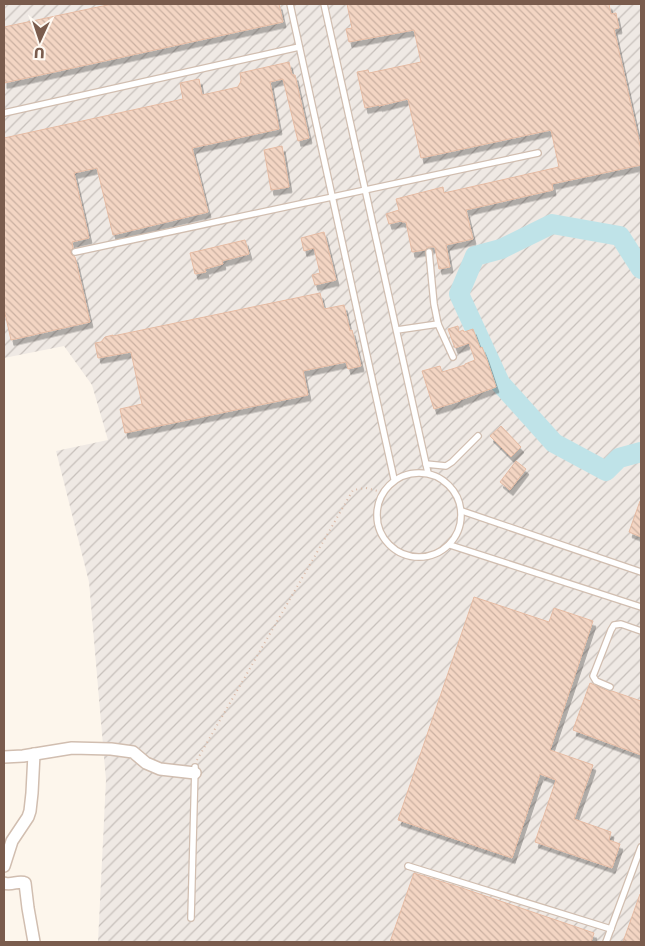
<svg xmlns="http://www.w3.org/2000/svg" width="645" height="946" viewBox="0 0 645 946" font-family="'DejaVu Sans',sans-serif">
<style>
.industrial{fill:url(#industrial-furrows)}
.lines{fill:none;stroke-linecap:round;stroke-linejoin:round}
.river{stroke:#bfe3e8;stroke-width:20}
.building{fill:url(#building-back-hatch);stroke:#e6bba3;filter:url(#shadow)}
.lane-casing{stroke:#d1beb0;stroke-width:8}
.street-casing{stroke:#d1beb0;stroke-width:14}
.path{stroke:#d9b8a5;stroke-width:2;stroke-dasharray:1 4;stroke-linecap:butt}
.lane{stroke:#fff;stroke-width:5.5}
.street{stroke:#fff;stroke-width:11}
</style>
<defs>
<pattern id="industrial-furrows" width="10" height="10" patternUnits="userSpaceOnUse" patternTransform="scale(1.25)"><rect width="10" height="10" fill="#efe9e4"/><path d="M-1 1l2-2M0 10L10 0M9 11l2-2" fill="none" stroke="#c7c0bb"/></pattern>
<pattern id="building-back-hatch" width="6" height="6" patternUnits="userSpaceOnUse" patternTransform="scale(1.25)"><rect width="6" height="6" fill="#f3d5c3"/><path d="M-1 5l2 2M0 0l6 6M5-1l2 2" fill="none" stroke="#cab0a1"/></pattern>
<filter id="shadow"><feDropShadow dx="3" dy="5.5" stdDeviation="0" flood-color="#0004"/></filter>
</defs>
<rect width="100%" height="100%" fill="#fdf6ec"/>
<polygon class="industrial" points="4,4 641,4 641,942 98,942 106,780 89,582 56,451 108,440 92,385 64,346 4,358"/>
<g class="lines">
<polyline class="river" points="641,269 620,236 552,224 501,249 475,256 459,294 500,383 554,443 606,471 619,458 641,452"/>
</g>
<g class="building">
<polygon points="112,4 279,4 283,22 4,83 4,27"/>
<polygon points="347,4 609,4 611,14 616,13 619,28 614,29 641,150 641,165 552,184 553,190 466,210 473,239 446,245 450,267 439,269 435,247 428,247 425,250 412,252 406,222 402,222 401,221 389,224 386,214 399,210 396,199 443,187 444,193 559,167 551,130 421,158 408,99 379,106 379,105 365,108 357,72 368,70 369,73 421,62 414,30 349,42 346,29 352,28"/>
<polygon points="289,62 292,75 295,75 309,138 298,141 283,79 270,82 279,129 192,148 208,212 113,235 97,168 74,173 89,238 72,242 73,248 70,252 72,255 75,257 90,322 11,340 4,309 4,138 183,99 180,83 199,79 202,95 238,87 241,81 240,73"/>
<polygon points="282,146 289,187 271,190 264,150"/>
<polygon points="324,232 336,280 315,285 312,275 320,273 314,248 304,251 301,238"/>
<polygon points="245,240 249,254 222,261 223,264 205,269 206,272 195,274 190,253"/>
<polygon points="320,293 324,309 344,305 350,331 352,330 361,366 348,369 346,362 303,371 308,395 125,433 120,409 142,404 131,352 98,358 95,343 101,342 105,337 113,335 113,336"/>
<polygon points="458,326 459,332 463,330 464,332 473,329 480,348 482,347 486,357 496,387 460,400 460,401 434,409 422,371 440,366 442,372 465,365 465,364 475,360 469,343 455,348 448,329"/>
<polygon points="501,426 521,447 511,457 490,436"/>
<polygon points="516,461 526,469 510,490 500,482"/>
<polygon points="640,501 641,502 641,537 629,532"/>
<polygon points="474,597 549,622 554,608 593,621 550,750 593,765 574,819 611,832 609,840 620,844 612,868 535,842 556,780 540,774 512,858 398,820"/>
<polygon points="590,683 608,691 612,691 641,701 641,755 573,730"/>
<polygon points="414,873 462,888 594,933 591,942 390,942"/>
<polygon points="640,894 641,894 641,942 623,942"/>
</g>
<g class="lines">
<defs>
<g id="lane">
<polyline points="290,4 394,479"/>
<polyline points="324,4 428,473"/>
<polyline points="4,113 299,47"/>
<polyline points="75,252 538,153"/>
<polyline points="429,252 434,304 438,324 453,357"/>
<polyline points="397,330 438,324"/>
<polyline points="426,464 446,466 452,462 478,436"/>
<circle cx="419" cy="515" r="42"/>
<polyline points="462,511 641,572"/>
<polyline points="450,545 641,607"/>
<polyline points="610,687 596,681 593,676 611,630 614,625 621,624 641,631"/>
<polyline points="408,866 611,929"/>
<polyline points="191,918 195,767"/>
<polyline points="606,942 641,847"/>
</g>
<g id="street">
<polyline points="4,757 23,756 72,748 111,749 133,752 146,763 160,769 195,773"/>
<polyline points="4,866 12,841 28,817 30,811 32,793 34,754"/>
<path d="M4,883C11,886 19,880 25,883L28,908L34,942"/>
</g>
</defs>
<use href="#lane" class="lane-casing"/>
<use href="#street" class="street-casing"/>
<polyline class="path" points="197,760 353,490 366,488 382,492"/>
<use href="#lane" class="lane"/>
<use href="#street" class="street"/>
</g>
<rect width="645" height="946" fill="none" stroke="#7a5c4d" stroke-width="10"/>
<g transform="translate(40 40) rotate(183)" stroke="#fffaf3" stroke-width="4" paint-order="stroke">
<path d="M0-4L9 19L0 12L-9 19Z" fill="#7a5c4d"/>
<text y="-8" font-size="14" font-weight="bold" text-anchor="middle" fill="#7a5c4d">U</text>
</g>
</svg>
